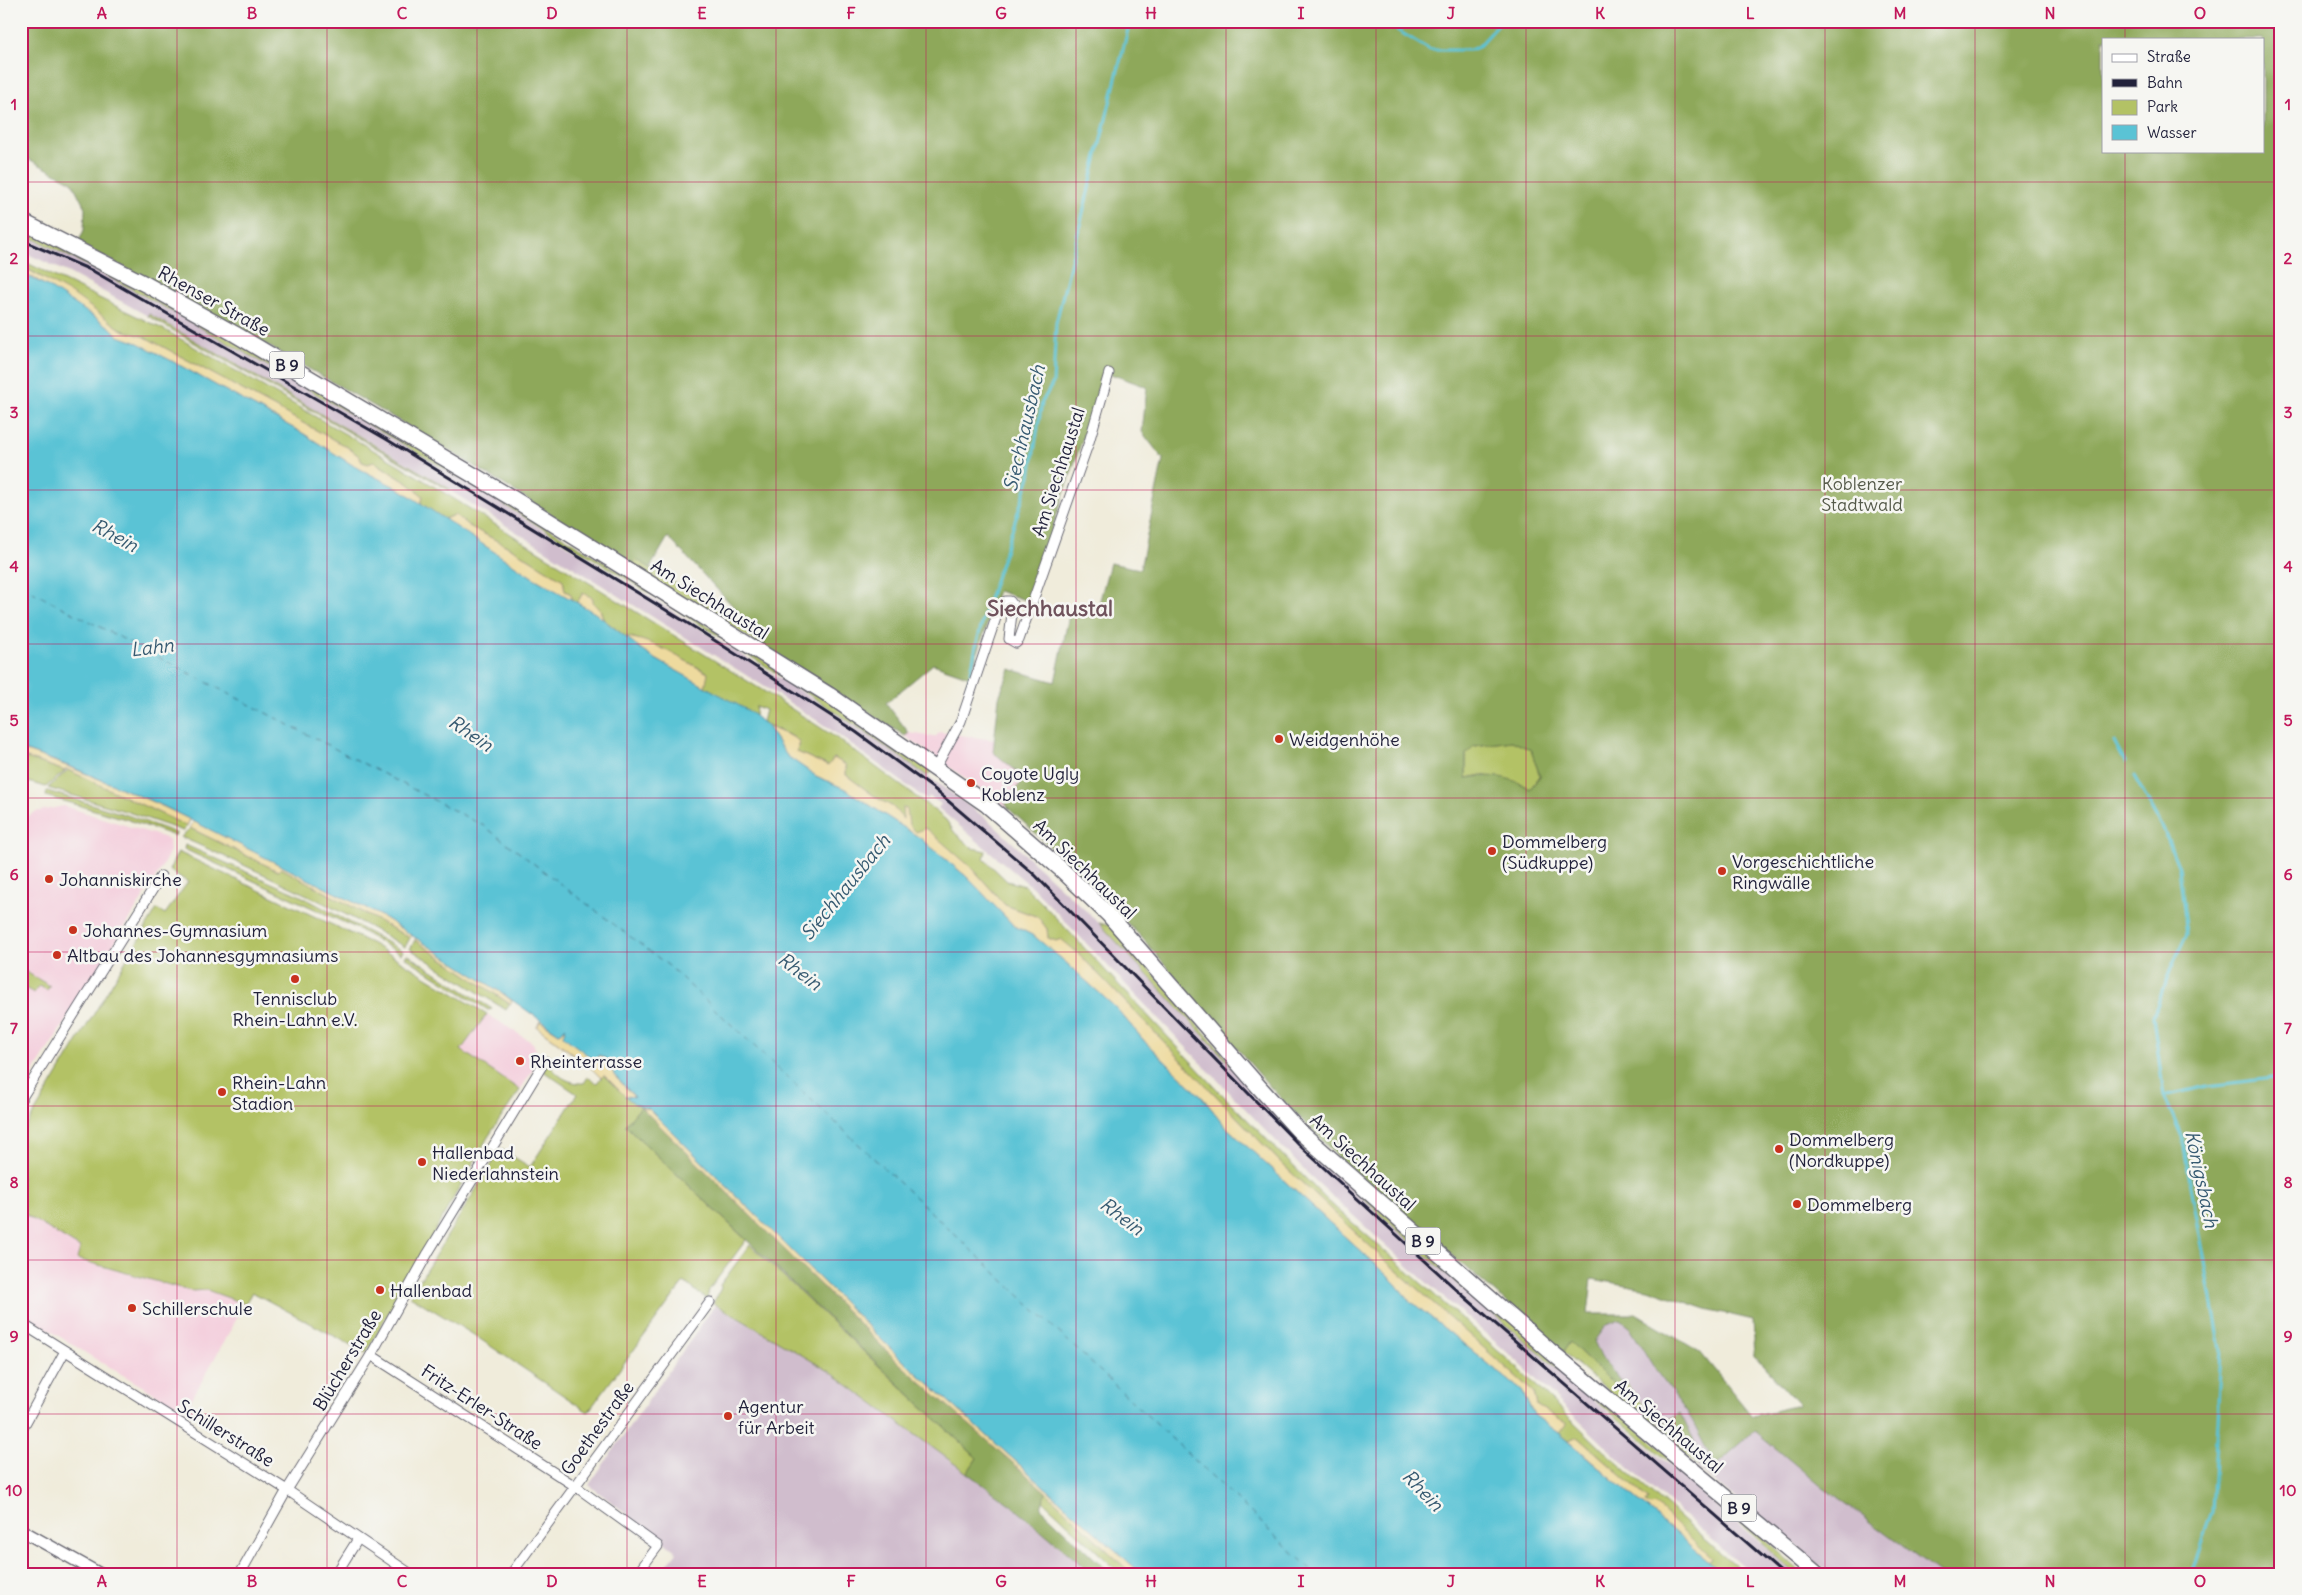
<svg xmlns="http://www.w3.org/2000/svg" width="2302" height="1595" viewBox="0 0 2302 1595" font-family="Delius,sans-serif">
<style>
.built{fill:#f4cfdd}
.industrial{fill:#d0bdcd}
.green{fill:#b3c265;stroke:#6a7250}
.forest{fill:#8ea85a;stroke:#58654a;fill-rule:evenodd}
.sand{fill:#eeda9e;stroke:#887e6c}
.water{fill:#5ac3d5;stroke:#3e7288}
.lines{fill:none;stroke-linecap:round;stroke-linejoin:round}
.stream{stroke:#5ac3d5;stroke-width:3}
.ferry{stroke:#365a71;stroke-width:1;stroke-dasharray:6 5;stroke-linecap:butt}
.minor-casing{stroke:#6a6973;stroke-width:11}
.tertiary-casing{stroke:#6a6973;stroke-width:14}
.primary-casing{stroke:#6a6973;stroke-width:18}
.minor{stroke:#fff;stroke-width:9}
.tertiary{stroke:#fff;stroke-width:11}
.primary{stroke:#fff;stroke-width:15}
.rail{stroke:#22223b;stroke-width:3}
.grid{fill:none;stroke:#c2185b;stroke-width:1;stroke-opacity:0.55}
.poi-dot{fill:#c8321e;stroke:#f6f6f2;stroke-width:2}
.labels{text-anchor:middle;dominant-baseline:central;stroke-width:5;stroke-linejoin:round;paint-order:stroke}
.shield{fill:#f6f6f2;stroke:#626272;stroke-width:1}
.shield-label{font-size:16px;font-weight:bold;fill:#22223b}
.street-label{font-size:18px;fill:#22223b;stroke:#f6f6f2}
.park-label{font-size:18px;fill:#555a4a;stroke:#f6f6f2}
.poi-label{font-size:18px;fill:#22223b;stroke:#f6f6f2;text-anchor:start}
.water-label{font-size:19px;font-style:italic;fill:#365a71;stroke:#f6f6f2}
.district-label{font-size:22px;font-weight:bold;fill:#6f525c;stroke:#f6f6f2}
.neatline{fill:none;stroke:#c2185b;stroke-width:2}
.grid-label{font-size:16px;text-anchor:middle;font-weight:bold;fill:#c2185b}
</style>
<rect width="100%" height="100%" fill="#f6f6f2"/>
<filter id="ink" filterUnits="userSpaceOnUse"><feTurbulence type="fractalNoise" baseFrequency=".02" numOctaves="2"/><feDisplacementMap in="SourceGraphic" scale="10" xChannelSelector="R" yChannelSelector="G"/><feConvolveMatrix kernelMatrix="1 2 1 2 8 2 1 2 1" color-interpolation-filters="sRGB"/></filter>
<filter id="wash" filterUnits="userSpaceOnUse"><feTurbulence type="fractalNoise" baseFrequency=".0096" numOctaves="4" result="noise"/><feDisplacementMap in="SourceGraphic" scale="20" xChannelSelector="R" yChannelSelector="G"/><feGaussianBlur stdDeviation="1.12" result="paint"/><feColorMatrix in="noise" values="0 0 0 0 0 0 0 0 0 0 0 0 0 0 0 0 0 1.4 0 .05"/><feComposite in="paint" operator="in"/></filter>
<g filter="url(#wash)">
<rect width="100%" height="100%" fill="#f0ecdb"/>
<g class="built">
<polygon points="940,732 994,740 993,752 1025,778 1005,802 1008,808 905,736 909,733 935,737"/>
<polygon points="64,806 169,839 170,851 158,874 21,1092 21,822 35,812"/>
<polygon points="487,1014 533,1043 540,1059 520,1090 461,1050"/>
<polygon points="21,1212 80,1248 77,1260 191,1291 207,1290 245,1304 185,1411 97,1360 21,1312"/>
</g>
<g class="industrial">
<polygon points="21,233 73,256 145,295 470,484 875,738 987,819 1099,923 1271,1109 1341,1179 1478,1301 1796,1574 1752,1574 1621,1461 1517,1361 1410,1268 1305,1171 1032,887 938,808 941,804 929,796 927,800 830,729 773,692 449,490 450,488 150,314 148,316 69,273 21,251"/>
<polygon points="715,1305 829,1371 1011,1505 1093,1574 653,1574 658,1567 663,1570 677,1552 589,1485"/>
<polygon points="1620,1320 1630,1328 1656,1371 1688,1413 1714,1466 1755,1431 1821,1486 1940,1574 1830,1574 1768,1522 1719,1486 1697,1468 1701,1455 1680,1413 1662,1426 1625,1381 1622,1383 1601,1357 1594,1341 1605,1325"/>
</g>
<g class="green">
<path d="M21,227L118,274L404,439L819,694L932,771L927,776C782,671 627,579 475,487C402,443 328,401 254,358C177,314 101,270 21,233Z"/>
<path d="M21,260L165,330L401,466L778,700L838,739L934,810L946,820L955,833L968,844L972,848L986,851L984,859L1007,881L1025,886L1042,903L1216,1088L1328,1201L1523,1373L1604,1451L1745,1574H1723L1709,1562L1712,1558L1645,1503L1648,1499L1578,1437L1569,1441L1559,1433L1566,1424L1537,1406L1534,1393L1520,1380L1388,1263L1282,1164L1078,953L1061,940L1056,941L1048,938L1047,929L1038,917L1005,905L973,869L926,829L916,832L898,815L893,807L877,798L846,775V765L834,758L829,766L797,752L795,738L762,722L765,710L756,706L755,716L705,687L707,672L663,649L634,638L626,637L603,619L600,609L583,593L577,603L572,600L571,594L565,591L563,580L518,552L469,526L455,515L444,519L421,504L423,496L409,484L375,462L368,464L362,462L359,456L347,447L145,337C102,328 63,285 21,266Z"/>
<polygon points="149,314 450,489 449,490 148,316"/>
<polygon points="636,559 761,636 766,648 631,567"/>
<polygon points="1512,741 1531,750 1540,776 1530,789 1483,775 1466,778 1466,754 1474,746"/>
<polygon points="21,756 65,771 46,787 21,780"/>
<polygon points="68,770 187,826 183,831 128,812 48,788"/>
<polygon points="47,791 127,815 176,833 175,836 126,819 46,796"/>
<path d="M190,828L278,871L281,868L410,938L405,947C333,905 258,871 181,837Z"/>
<polygon points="185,845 299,895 403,951 401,954 354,927 184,849"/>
<polygon points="178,852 373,944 487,1014 461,1050 520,1090 488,1137 366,1353 252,1292 245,1304 207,1290 191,1291 77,1259 80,1248 21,1212 21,1135 157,909 165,914 188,882 169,870"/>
<polygon points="1099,923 1112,926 1261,1097"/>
<polygon points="415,940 510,1004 506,1010 410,949"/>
<polygon points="407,954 492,1009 488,1010 405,957"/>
<polygon points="21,969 50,986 47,990 39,986 34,993 21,986"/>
<path d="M549,1062C555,1076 570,1084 584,1083L588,1077L597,1083L603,1075L620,1091L641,1107L625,1125L746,1240L709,1290L707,1299L684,1282L588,1412L474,1335L410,1296L501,1149L530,1167L577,1094L543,1071Z"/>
<path d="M1303,1140L1748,1524L1803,1574H1796C1636,1425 1457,1296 1303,1140Z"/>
<polygon points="750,1245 977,1458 967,1473 829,1371 713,1303 721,1288 720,1285"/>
<path d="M1570,1342L1616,1386L1624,1381C1644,1404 1665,1440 1694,1452L1699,1450L1701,1462L1699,1466L1633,1413L1563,1352Z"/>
<polygon points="1046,1492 1132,1574 1121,1574 1043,1501"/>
</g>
<g class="forest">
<path d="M21,21H2281V1574H1940L1821,1486L1755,1431L1715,1466L1688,1413L1656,1371L1630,1328L1620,1320L1606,1325L1594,1341L1601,1357L1622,1383L1616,1386L1570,1342L1563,1352L1336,1155L1272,1089L1142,938L1068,863L1008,808L1005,802L1025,778L993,752L999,697L1010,669L1055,682L1071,606L1097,611L1110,563L1140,569L1163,459L1142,432L1147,387L1105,372L1028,601L998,591L970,677L933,664L886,703L909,733L905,736L766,648L761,636L668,537L650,568L636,559L631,567C454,447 267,343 78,243L84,230L85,208L72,182L21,155ZM2103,39H2263V151H2103ZM1512,741L1531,750L1540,776L1530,789C1511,776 1489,774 1466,778V754L1474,746ZM1592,1279L1648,1289L1706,1309L1753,1320L1755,1356L1799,1405L1752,1416L1700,1352L1636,1314H1588Z"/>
<polygon points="641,1107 898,1362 1046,1492 1041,1508 1111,1574 1093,1574 1011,1505 967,1473 977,1458 625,1125"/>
<polygon points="1680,1413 1699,1450 1694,1452 1685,1449 1662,1426"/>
</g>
<g class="sand">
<polygon points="21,266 74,295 122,330 145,337 347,447 359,456 362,462 368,464 374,462 409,484 423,496 421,504 401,490 354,466 304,434 170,360 118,336 111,328 34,278 21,273"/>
<polygon points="455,515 469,526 518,552 563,580 565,591 571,594 572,600 532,577 444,519"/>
<polygon points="583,593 593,598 593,603 600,609 603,619 577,603"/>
<path d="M626,637C655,640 682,660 708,673L705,687L650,656Z"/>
<polygon points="767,726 795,738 799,742 797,752 828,766 834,758 846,765 846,775 877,798 893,807 903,819 902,808 907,809 909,825 916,832 926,828 973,869 1005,905 1038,917 1047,929 1048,938 1056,941 1061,939 1078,953 1282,1164 1388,1263 1520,1380 1534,1393 1537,1406 1567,1423 1559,1433 1534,1415 1522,1391 1408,1299 1394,1282 1226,1127 1202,1097 1146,1043 1116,1008 1063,960 1034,936 1014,926 967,877 920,838 845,789 816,776 787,756"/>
<path d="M21,749C79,770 135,793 190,819L187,826L66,769L65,771L21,756Z"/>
<polygon points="194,821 383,917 412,935 410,938 281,868 278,871 190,828"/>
<polygon points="416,937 502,993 512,1001 510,1004 415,940"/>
<polygon points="540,1021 559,1033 566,1027 563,1036 611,1062 614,1075 635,1098 625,1096 604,1075 601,1078 589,1066 537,1027"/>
<polygon points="641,1107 649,1109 899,1357 1142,1574 1132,1574 1046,1492 898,1362"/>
<polygon points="1578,1437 1648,1499 1645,1503 1650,1506 1656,1505 1712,1558 1709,1562 1569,1441"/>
</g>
<polygon class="water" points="21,273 49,287 111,328 118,336 138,343 170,360 304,434 354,466 401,490 532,577 595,613 650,656 749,711 767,726 787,756 816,776 845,789 920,838 967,877 1014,926 1034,936 1063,960 1116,1008 1146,1043 1202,1097 1226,1127 1394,1282 1408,1299 1522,1391 1534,1415 1559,1433 1723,1574 1142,1574 899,1357 649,1109 635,1104 625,1096 635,1097 614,1075 611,1062 600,1055 594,1060 563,1036 566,1027 559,1033 502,993 383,917 163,806 69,766 21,749"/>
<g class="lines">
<g class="stream">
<polyline points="1392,27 1430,50 1470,50 1478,47 1502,21"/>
<polyline points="967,693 976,646 985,611 1030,476 1042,402 1053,383 1056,323 1130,21"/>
<polyline points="2114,741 2125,762"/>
<polyline points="2134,776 2163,828 2179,868 2187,934 2170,970 2153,1017 2164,1096 2182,1137 2221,1349 2212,1512 2191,1574"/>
<polyline points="2164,1096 2207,1086 2281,1077"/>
</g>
<polyline class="ferry" points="21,586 484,826 669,966 1316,1574"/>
</g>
</g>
<g filter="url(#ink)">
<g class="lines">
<defs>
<g id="minor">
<polyline points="936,767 961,721 1000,606 1006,601 1010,601 1013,605 1009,639 1016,643 1019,640 1089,442 1109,373"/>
<polyline points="21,1099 161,876"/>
<polyline points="21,1323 287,1490 411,1574"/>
<polyline points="371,1355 575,1486 658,1546 637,1574"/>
<polyline points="21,1431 65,1351"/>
<polyline points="240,1574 287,1490 371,1355 428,1253 545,1061"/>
<polyline points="336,1574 358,1539"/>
<polyline points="511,1574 710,1302"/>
</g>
<polyline id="tertiary" points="21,1530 100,1574"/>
<polyline id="primary" points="21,221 147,285 235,334 512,498 829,695 986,804 1062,870 1109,915 1259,1087 1298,1130 1549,1350 1817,1574"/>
</defs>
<use href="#minor" class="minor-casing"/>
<use href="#tertiary" class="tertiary-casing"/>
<use href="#primary" class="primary-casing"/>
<use href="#minor" class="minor"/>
<use href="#tertiary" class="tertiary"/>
<use href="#primary" class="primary"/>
<polyline class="rail" points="21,240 93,271 386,439 697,629 856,732 934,789 1035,875 1299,1145 1459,1292 1783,1574"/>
</g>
</g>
<path class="grid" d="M177,21V1574M327,21V1574M477,21V1574M627,21V1574M776,21V1574M926,21V1574M1076,21V1574M1226,21V1574M1376,21V1574M1526,21V1574M1675,21V1574M1825,21V1574M1975,21V1574M2125,21V39M2125,151V1574M21,182H2281M21,336H2281M21,490H2281M21,644H2281M21,798H2281M21,952H2281M21,1106H2281M21,1260H2281M21,1414H2281"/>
<g class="poi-dot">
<circle cx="1279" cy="739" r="5"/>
<circle cx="971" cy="783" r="5"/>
<circle cx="1492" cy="851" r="5"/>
<circle cx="1722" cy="871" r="5"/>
<circle cx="49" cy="879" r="5"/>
<circle cx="73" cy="930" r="5"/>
<circle cx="57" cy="955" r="5"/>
<circle cx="295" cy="979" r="5"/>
<circle cx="520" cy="1061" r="5"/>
<circle cx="222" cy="1092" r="5"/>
<circle cx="1779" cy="1149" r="5"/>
<circle cx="422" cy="1162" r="5"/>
<circle cx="1797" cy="1204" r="5"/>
<circle cx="380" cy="1290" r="5"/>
<circle cx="132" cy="1308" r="5"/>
<circle cx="728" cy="1416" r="5"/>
</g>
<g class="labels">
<g class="shield">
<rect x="269.5" y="351.5" width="35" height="27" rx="4"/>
<rect x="1405.5" y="1227.5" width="35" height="27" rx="4"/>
<rect x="1721.5" y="1494.5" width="35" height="27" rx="4"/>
</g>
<g class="shield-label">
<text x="287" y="365">B 9</text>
<text x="1423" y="1241">B 9</text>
<text x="1739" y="1508">B 9</text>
</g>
<g class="street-label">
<text transform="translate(214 301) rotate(29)">Rhenser Straße</text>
<text transform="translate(1058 472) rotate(-72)">Am Siechhaustal</text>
<text transform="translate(710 599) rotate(32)">Am Siechhaustal</text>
<text transform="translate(1085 869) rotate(44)">Am Siechhaustal</text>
<text transform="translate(1363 1162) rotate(42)">Am Siechhaustal</text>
<text transform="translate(347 1360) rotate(-59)">Blücherstraße</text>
<text transform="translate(482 1407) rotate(33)">Fritz-Erler-Straße</text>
<text transform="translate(1669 1426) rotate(40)">Am Siechhaustal</text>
<text transform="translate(597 1428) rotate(-54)">Goethestraße</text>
<text transform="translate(226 1433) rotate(32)">Schillerstraße</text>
</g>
<g class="park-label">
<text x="1862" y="483">Koblenzer<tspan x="1862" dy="21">Stadtwald</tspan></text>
</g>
<g class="poi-label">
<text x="1289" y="739">Weidgenhöhe</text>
<text x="981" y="773">Coyote Ugly<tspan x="981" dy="21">Koblenz</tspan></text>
<text x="1502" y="841">Dommelberg<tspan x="1502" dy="21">(Südkuppe)</tspan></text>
<text x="1732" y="861">Vorgeschichtliche<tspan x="1732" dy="21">Ringwälle</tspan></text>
<text x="59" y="879">Johanniskirche</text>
<text x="83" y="930">Johannes-Gymnasium</text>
<text x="67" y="955">Altbau des Johannesgymnasiums</text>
<text x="295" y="998" text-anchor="middle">Tennisclub<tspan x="295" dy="21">Rhein-Lahn e.V.</tspan></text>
<text x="530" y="1061">Rheinterrasse</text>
<text x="232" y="1082">Rhein-Lahn<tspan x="232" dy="21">Stadion</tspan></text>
<text x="1789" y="1139">Dommelberg<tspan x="1789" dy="21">(Nordkuppe)</tspan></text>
<text x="432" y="1152">Hallenbad<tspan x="432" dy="21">Niederlahnstein</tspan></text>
<text x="1807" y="1204">Dommelberg</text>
<text x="390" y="1290">Hallenbad</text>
<text x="142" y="1308">Schillerschule</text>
<text x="738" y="1406">Agentur<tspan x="738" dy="21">für Arbeit</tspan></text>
</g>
<g class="water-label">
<text transform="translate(1024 428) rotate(-77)">Siechhausbach</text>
<text transform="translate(115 535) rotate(28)">Rhein</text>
<text transform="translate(152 647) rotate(-7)">Lahn</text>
<text transform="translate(471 733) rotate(34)">Rhein</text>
<text transform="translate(845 887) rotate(-51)">Siechhausbach</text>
<text transform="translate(800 971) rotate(37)">Rhein</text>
<text transform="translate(2202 1179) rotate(78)">Königsbach</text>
<text transform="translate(1122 1216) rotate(37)">Rhein</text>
<text transform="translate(1423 1490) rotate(46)">Rhein</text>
</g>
<g class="district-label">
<text x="1050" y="608">Siechhaustal</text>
</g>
</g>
<rect width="2302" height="1595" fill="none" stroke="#f6f6f2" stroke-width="55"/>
<rect x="2102" y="38" width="162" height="115" fill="#f6f6f2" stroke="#a1a1a9"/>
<rect x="2112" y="54" width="25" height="8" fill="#ffffff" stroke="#a1a1a9"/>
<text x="2147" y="62" font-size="15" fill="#22223b">Straße</text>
<rect x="2112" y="79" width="25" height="8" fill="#22223b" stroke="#a1a1a9"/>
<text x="2147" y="88" font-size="15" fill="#22223b">Bahn</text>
<rect x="2112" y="100" width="25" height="15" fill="#b3c265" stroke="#a1a1a9"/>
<text x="2147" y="112" font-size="15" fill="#22223b">Park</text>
<rect x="2112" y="125" width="25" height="15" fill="#5ac3d5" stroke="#a1a1a9"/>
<text x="2147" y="138" font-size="15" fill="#22223b">Wasser</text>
<rect x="28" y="28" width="2246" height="1540" class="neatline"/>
<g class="grid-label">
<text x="102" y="19">A</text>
<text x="252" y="19">B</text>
<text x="402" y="19">C</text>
<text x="552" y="19">D</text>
<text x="702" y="19">E</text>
<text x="851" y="19">F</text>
<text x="1001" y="19">G</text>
<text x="1151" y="19">H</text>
<text x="1301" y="19">I</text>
<text x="1451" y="19">J</text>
<text x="1600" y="19">K</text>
<text x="1750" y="19">L</text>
<text x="1900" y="19">M</text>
<text x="2050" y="19">N</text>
<text x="2200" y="19">O</text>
<text x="14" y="110">1</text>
<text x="2288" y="110">1</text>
<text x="14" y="264">2</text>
<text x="2288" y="264">2</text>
<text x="14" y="418">3</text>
<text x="2288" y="418">3</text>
<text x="14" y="572">4</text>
<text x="2288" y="572">4</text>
<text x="14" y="726">5</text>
<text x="2288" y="726">5</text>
<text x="14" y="880">6</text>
<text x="2288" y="880">6</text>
<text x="14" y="1034">7</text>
<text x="2288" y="1034">7</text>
<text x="14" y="1188">8</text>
<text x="2288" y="1188">8</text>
<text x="14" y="1342">9</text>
<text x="2288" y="1342">9</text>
<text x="14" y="1496">10</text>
<text x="2288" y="1496">10</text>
<text x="102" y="1587">A</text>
<text x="252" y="1587">B</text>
<text x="402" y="1587">C</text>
<text x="552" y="1587">D</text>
<text x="702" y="1587">E</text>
<text x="851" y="1587">F</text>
<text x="1001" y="1587">G</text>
<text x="1151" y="1587">H</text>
<text x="1301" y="1587">I</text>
<text x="1451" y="1587">J</text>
<text x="1600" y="1587">K</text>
<text x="1750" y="1587">L</text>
<text x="1900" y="1587">M</text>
<text x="2050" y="1587">N</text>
<text x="2200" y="1587">O</text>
</g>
</svg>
